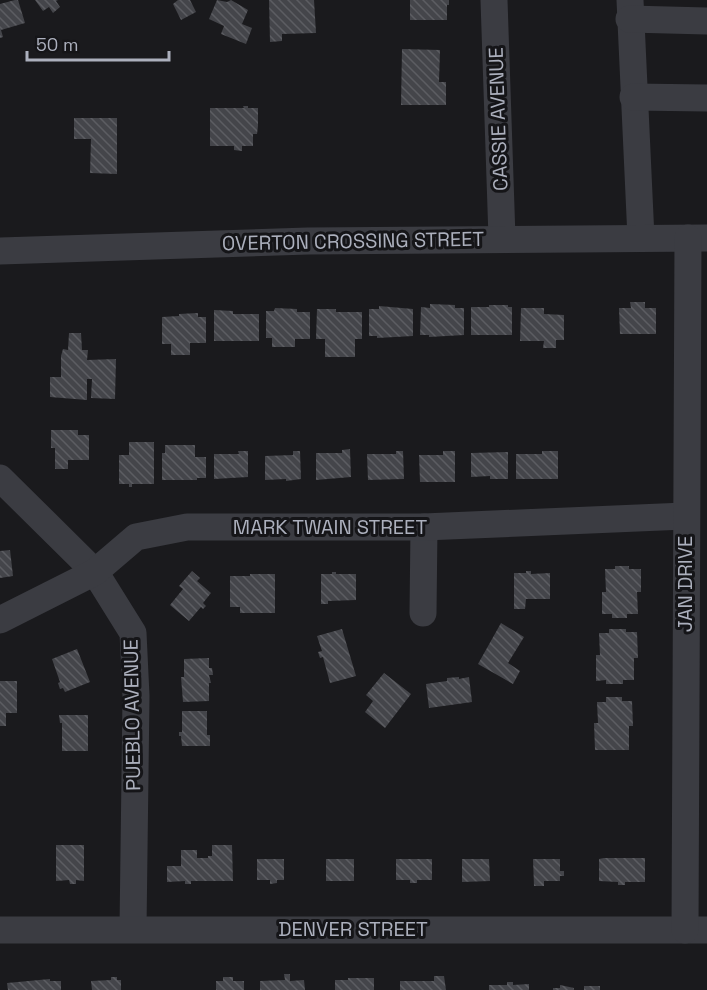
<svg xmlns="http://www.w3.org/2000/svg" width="707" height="990" viewBox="0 0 707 990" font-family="'Space Grotesk',sans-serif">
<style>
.building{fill:url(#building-back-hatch)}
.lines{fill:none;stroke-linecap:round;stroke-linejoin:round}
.minor{stroke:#3b3c42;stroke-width:27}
.labels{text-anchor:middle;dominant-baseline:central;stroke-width:6;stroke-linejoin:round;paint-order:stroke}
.street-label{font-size:20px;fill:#acb0bd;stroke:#151518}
</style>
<defs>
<pattern id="building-back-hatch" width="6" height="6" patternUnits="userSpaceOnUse" patternTransform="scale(1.5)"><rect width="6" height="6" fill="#44454a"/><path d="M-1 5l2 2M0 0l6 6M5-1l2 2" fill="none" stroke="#5c5d62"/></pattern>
</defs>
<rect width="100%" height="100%" fill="#1a1a1d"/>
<g class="building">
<polygon points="15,0 18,0 25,23 1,30 3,37 0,38 0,4"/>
<polygon points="35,0 58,0 56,1 60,7 53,13 49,7 43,11"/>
<polygon points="178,0 190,0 196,12 181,20 173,4"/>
<polygon points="217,0 227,2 231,0 248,10 242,24 252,28 246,44 221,34 224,26 209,19"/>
<polygon points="269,0 314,0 316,33 282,34 282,41 270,42"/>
<polygon points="410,0 449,0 449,5 447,5 447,20 410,20"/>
<polygon points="402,49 440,50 439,82 446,82 446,105 401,105"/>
<polygon points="243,106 248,106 248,108 258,108 258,126 257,134 253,134 253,146 242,146 242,151 234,150 234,146 210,146 210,108 244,108"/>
<polygon points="74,118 117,118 117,174 90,173 91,139 74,139"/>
<polygon points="630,302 645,302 645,308 656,308 656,334 620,334 619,308 631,308"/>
<polygon points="430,304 455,305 455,308 464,308 464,335 429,337 429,335 420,335 421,307 430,308"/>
<polygon points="489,305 508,305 508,307 512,307 512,335 471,335 471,307 489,307"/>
<polygon points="379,306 413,309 413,336 377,338 377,336 369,336 369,309 379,309"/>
<polygon points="275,308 297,309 297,312 310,312 310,339 295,339 295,347 272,347 272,338 266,338 266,311 274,311"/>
<polygon points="521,308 544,308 544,314 564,315 564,340 556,340 556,348 543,348 544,341 520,341"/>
<polygon points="317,309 336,309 336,312 362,312 362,339 355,339 355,357 325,357 325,339 316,339"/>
<polygon points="214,310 233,311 233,314 259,314 259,341 214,341"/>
<polygon points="198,313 198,317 206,317 206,343 190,343 190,355 171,355 171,344 162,344 162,317 179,316 179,314"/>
<polygon points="69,333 81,333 82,350 88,350 87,360 116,359 115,399 91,398 92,379 87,379 87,400 50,397 50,377 61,377 61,356 63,349 68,350"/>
<polygon points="51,430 78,430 78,435 89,435 89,460 68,460 68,469 55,469 55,448 51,448"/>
<polygon points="129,442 154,442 154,484 132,484 132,487 129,487 129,484 119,484 119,455 129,455"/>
<polygon points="165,445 195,445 195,457 206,457 206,478 197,478 197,480 162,480 162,453 165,453"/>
<polygon points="350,449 351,477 316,480 316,453 342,453 342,450"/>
<polygon points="238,451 248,451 248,477 214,479 214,454 239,454"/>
<polygon points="293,451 300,451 301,479 286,481 286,479 265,480 265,456 293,455"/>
<polygon points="396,451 403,451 404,479 368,480 367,454 396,454"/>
<polygon points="443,451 455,451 455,482 420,482 419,455 443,455"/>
<polygon points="542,451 558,451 558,479 516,479 516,454 542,454"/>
<polygon points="508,452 508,479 490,479 490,476 471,477 471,453"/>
<polygon points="10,550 13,576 0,578 0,551"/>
<polygon points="615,566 629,566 629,569 641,569 641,592 637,592 638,614 627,614 627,618 612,618 612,614 602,614 602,592 606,592 605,569 615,569"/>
<polygon points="192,571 200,578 197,581 211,593 203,603 206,606 203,609 201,607 189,621 170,605 183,589 179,586"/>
<polygon points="526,571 531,571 531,574 550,573 550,599 526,599 525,609 514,609 514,573 526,573"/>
<polygon points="332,572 336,572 336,574 356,574 356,600 328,601 328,604 321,604 321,574 332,574"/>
<polygon points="250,574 275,574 275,613 240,613 240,607 230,607 230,576 250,576"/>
<polygon points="501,623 524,637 508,663 520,671 513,684 478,664"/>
<polygon points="342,629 356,676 330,683 323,657 320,658 318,652 322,651 317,636"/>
<polygon points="609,629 626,629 626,632 637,632 638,658 634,658 634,680 623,680 623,684 606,684 606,680 596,681 596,655 600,655 599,633 609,633"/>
<polygon points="77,649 90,682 65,692 63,688 60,689 58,683 60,682 52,659"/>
<polygon points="209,658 209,668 212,668 213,675 209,675 211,683 209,683 209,701 183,702 181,677 184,677 184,659"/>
<polygon points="384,673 411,694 385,728 365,712 373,701 366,695"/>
<polygon points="459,677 459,679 469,677 472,702 429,708 426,684 447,681 447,678"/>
<polygon points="0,681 17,681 17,713 6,713 6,726 0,726"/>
<polygon points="606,697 622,697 622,701 632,701 633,726 629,726 629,750 595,750 594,723 598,723 597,702 606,702"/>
<polygon points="182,711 207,711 207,735 210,735 210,746 182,746 181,736 179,736 179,732 182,732"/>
<polygon points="59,715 88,715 88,751 62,751 62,723 60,723"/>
<polygon points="56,845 84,845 84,881 76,880 76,884 70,884 69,880 56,881"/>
<polygon points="212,845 232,845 233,881 191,881 191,884 185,884 185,881 167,882 167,866 181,866 181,850 197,850 197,858 208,858 208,856 212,856"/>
<polygon points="604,858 645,858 645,882 625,882 625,885 618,885 618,882 599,881 599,859"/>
<polygon points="257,859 284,859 284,880 277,880 277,883 270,884 270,880 257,880"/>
<rect x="326" y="859" width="28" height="22"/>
<polygon points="396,859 432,859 432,880 417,880 417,883 410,883 410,880 396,880"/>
<polygon points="462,859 489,859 490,881 462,882"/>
<polygon points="533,859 560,859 560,871 564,871 564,876 560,876 560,881 544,881 544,886 534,886"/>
<polygon points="284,974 290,974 290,981 304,980 305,990 260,990 260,981 285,980"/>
<polygon points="434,976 444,976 446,990 400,990 400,981 434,981"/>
<polygon points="111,977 117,977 117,980 121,980 121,990 92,990 91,981 111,980"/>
<polygon points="223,977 233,977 233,981 244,981 244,990 216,990 216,981 223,981"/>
<polygon points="348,978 374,978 374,990 335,990 335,980 348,980"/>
<polygon points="50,979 50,981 61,981 61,990 8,990 7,983"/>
<polygon points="507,982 513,982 513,985 529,984 529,990 489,990 489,985 507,985"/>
<polygon points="560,985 574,988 574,990 553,990 553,988 560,988"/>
<rect x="584" y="986" width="16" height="4"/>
</g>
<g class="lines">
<g class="minor">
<polyline points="494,0 502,238"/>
<polyline points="630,0 641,238"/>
<polyline points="629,19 707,21"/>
<polyline points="633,97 707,98"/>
<polyline points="0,251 308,241 707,238"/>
<polyline points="0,478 95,572 133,633 136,696 133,929"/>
<polyline points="423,613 424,527"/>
<polyline points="0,620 95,572 136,537 187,527 424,527 685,516"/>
<polyline points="0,930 707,930"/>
<polyline points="685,930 688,238"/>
</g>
</g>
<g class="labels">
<g class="street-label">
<text transform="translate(498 119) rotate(-92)">CASSIE AVENUE</text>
<text transform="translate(353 241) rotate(-1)">OVERTON CROSSING STREET</text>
<text x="330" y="527">MARK TWAIN STREET</text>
<text transform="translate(685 584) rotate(-90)">JAN DRIVE</text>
<text transform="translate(132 715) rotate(-91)">PUEBLO AVENUE</text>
<text x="353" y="929">DENVER STREET</text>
</g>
</g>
<path d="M27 51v9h142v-9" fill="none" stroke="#acb0bd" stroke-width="3"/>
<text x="36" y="51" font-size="18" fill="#acb0bd" stroke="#151518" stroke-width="4.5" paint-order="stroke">50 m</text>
</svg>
